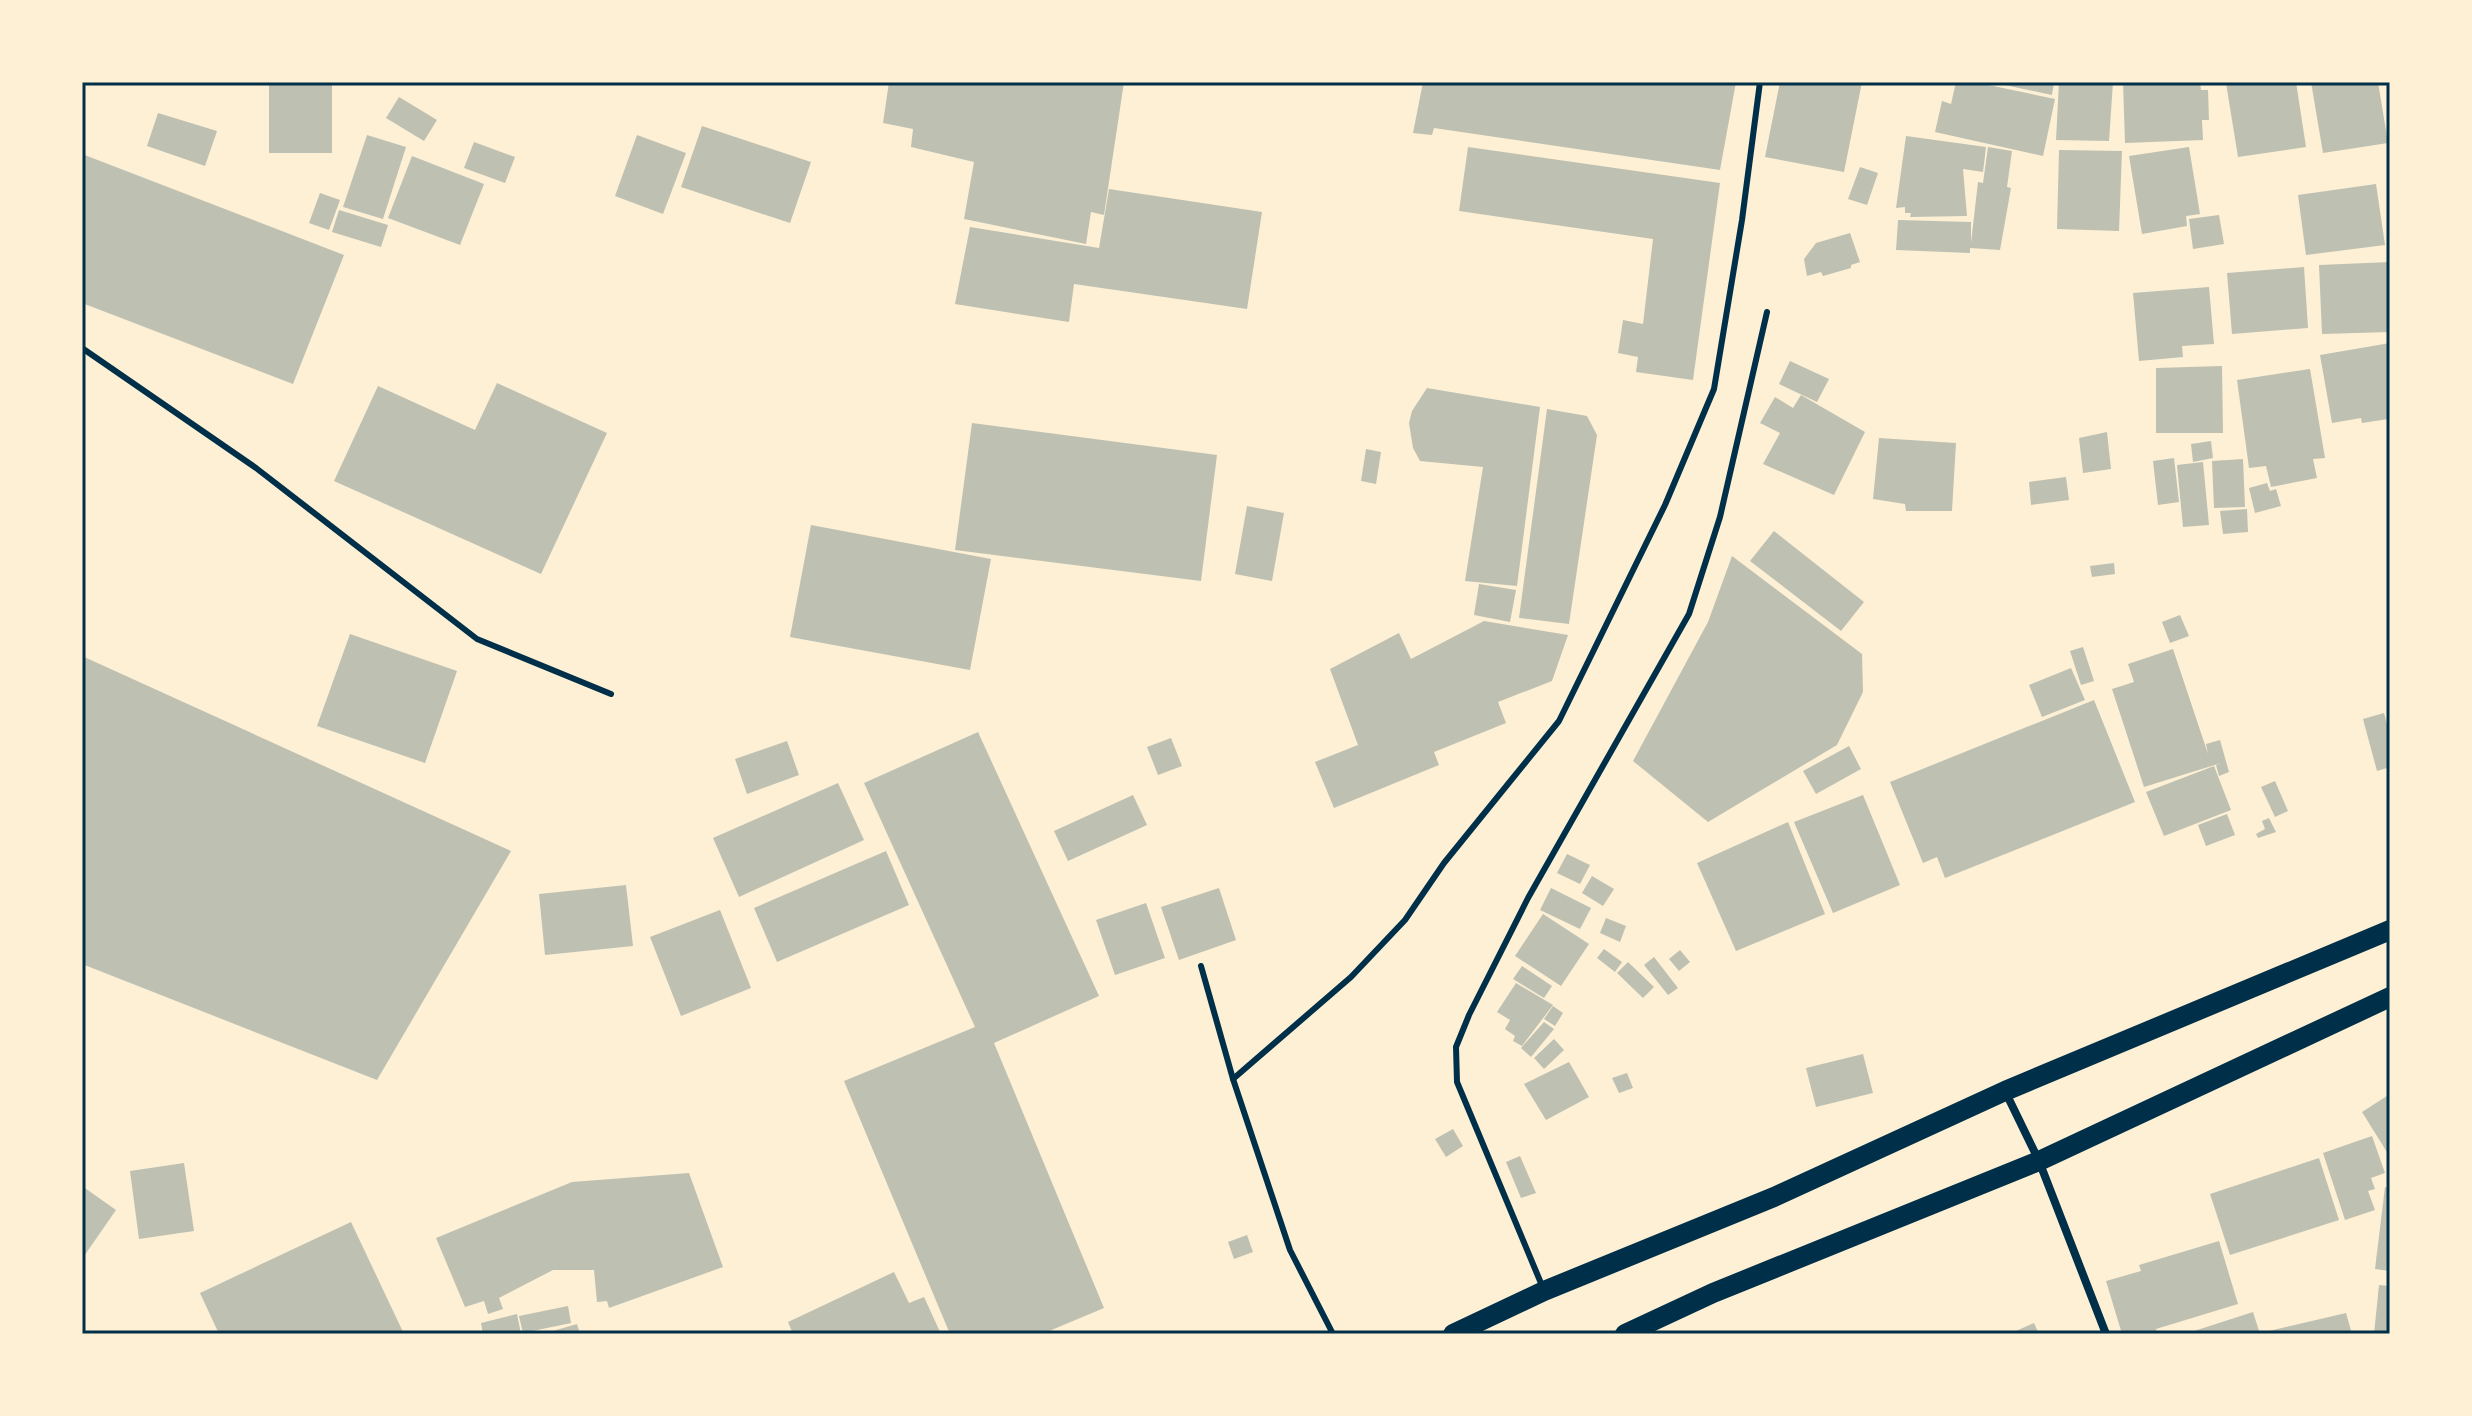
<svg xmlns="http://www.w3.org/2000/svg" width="2472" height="1416" viewBox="0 0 2472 1416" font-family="'Asap Condensed',sans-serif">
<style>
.building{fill:#bec0b2}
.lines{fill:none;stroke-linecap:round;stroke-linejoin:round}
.service{stroke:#003049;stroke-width:6}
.minor{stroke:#003049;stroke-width:8}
.primary{stroke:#003049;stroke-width:20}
.neatline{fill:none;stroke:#003049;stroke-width:3}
</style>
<rect width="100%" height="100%" fill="#fdf0d5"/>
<g class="building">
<rect x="269" y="82" width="63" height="71"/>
<polygon points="889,82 1124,82 1104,215 1091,212 1086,244 964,219 974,162 911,147 913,129 883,123"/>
<polygon points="1423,82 1736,82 1720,170 1434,128 1432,135 1413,133"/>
<polygon points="1780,82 1862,82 1844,172 1765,157"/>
<polygon points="1956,82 1974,82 2055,99 2043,156 1935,132 1942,101 1951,104"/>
<polygon points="1991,82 2054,82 2052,95"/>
<polygon points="2059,82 2113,82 2109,141 2056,140"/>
<polygon points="2123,82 2200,82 2201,90 2208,90 2209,120 2202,120 2203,140 2125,143"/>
<polygon points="2296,82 2306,147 2238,157 2226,83"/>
<polygon points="2311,82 2378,82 2388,143 2323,153"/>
<polygon points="399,97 437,120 424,141 386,118"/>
<polygon points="158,113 217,131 205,166 147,146"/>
<polygon points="702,126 811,162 790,223 681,187"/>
<polygon points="367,135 406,147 383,219 343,207"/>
<polygon points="637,135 686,153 663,214 615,196"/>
<polygon points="1906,136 1986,147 1983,172 1963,169 1967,216 1910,217 1911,213 1905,213 1905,207 1896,208"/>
<polygon points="474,142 515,157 505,183 464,168"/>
<polygon points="1468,147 1720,183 1693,380 1636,372 1638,357 1618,353 1623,320 1643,324 1653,239 1459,211"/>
<polygon points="1988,147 2012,151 2007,187 2011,188 2000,250 1970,248 1970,253 1896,250 1898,220 1971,222 1971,243 1978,182 1983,183"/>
<polygon points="2189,147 2200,214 2186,216 2187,226 2142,234 2129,156"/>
<polygon points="2059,150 2122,151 2119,231 2057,229"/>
<polygon points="82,154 344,255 293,384 82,303"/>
<polygon points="412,156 484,184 460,245 388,218"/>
<polygon points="1860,167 1878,173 1867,205 1848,199"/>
<polygon points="2376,184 2385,245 2306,255 2298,195"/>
<polygon points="1109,189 1262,212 1247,309 1074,284 1069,322 955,304 970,227 1099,248"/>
<polygon points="320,193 340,200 329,230 309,223"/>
<polygon points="339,210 388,225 381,247 332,232"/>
<polygon points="2219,215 2224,244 2193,249 2189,219"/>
<polygon points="1850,233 1860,262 1851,265 1851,268 1823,276 1821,272 1807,276 1804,259 1816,243"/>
<polygon points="2390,262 2390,332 2322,334 2319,265"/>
<polygon points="2304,267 2308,328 2232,334 2227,273"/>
<polygon points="2209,287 2214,344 2182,346 2183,357 2139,361 2133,293"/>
<polygon points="2390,343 2390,413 2387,414 2388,419 2362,423 2361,418 2332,423 2320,355"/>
<polygon points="1790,361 1829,379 1817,402 1779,384"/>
<polygon points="2222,366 2223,433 2156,433 2156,368"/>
<polygon points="2310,369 2325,458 2313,459 2317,478 2271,487 2266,466 2249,468 2237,380"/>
<polygon points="497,383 607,433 541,574 334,481 378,386 475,430"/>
<polygon points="1427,388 1540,407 1517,586 1465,581 1483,467 1420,461 1413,448 1409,423 1412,411"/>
<polygon points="1801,395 1865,432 1834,495 1763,464 1780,433 1760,423 1775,397 1793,408"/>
<polygon points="1547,409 1587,416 1597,435 1569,624 1519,618"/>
<polygon points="972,423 1217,455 1201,581 955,550"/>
<polygon points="2107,432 2111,469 2083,473 2079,438"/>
<polygon points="1879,438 1956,443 1952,511 1906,511 1905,504 1873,499"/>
<polygon points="2211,441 2213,458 2193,462 2191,444"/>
<polygon points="1366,449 1381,452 1376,484 1361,481"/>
<polygon points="2174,458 2179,502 2158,505 2153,461"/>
<polygon points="2243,459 2245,507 2214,508 2212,461"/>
<polygon points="2203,462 2209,525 2183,527 2177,465"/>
<polygon points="2066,477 2069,500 2031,505 2029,482"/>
<polygon points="2267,483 2270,491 2276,489 2281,506 2255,513 2249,488"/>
<polygon points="1247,506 1284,513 1272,581 1235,574"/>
<polygon points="2247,509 2248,532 2223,534 2220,511"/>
<polygon points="811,525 991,559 970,670 790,637"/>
<polygon points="1774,531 1864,602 1841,631 1750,561"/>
<polygon points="1732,556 1862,654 1863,692 1837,745 1708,822 1633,761 1708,622"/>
<polygon points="2114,563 2115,574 2092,577 2090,566"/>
<polygon points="1479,584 1516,590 1510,622 1474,615"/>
<polygon points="2180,615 2189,636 2170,643 2162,622"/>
<polygon points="1484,621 1568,635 1552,681 1498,702 1506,723 1434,752 1439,765 1334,808 1315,762 1358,745 1330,669 1399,633 1411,659"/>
<polygon points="350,634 457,671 425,763 317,726"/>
<polygon points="2083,647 2094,681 2081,685 2070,651"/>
<polygon points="2173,649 2208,754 2206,744 2220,740 2229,772 2219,776 2216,765 2221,763 2144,787 2112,689 2134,682 2128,664"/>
<polygon points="82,656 511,851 377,1080 82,964"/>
<polygon points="2071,668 2085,700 2042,717 2029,685"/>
<polygon points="2094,700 2135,802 1945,878 1937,857 1923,863 1890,782"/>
<polygon points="2384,713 2390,736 2390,767 2377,771 2363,719"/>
<polygon points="978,732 1099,996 994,1043 1104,1308 1042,1334 950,1334 844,1081 975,1027 864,783"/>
<polygon points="1171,738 1182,766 1158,775 1147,747"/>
<polygon points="787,741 799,775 747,794 735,759"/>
<polygon points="1849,746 1861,769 1816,794 1803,771"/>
<polygon points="2214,766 2231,810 2164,836 2146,792"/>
<polygon points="2275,781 2288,811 2275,817 2261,787"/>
<polygon points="838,783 864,840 739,897 713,838"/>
<polygon points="1133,795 1147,825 1068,861 1054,831"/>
<polygon points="1863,795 1900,885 1833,913 1794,822"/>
<polygon points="2227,814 2235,835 2206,846 2198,825"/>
<polygon points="2269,818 2276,832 2258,838 2256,834 2265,829 2262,821"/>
<polygon points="1788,822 1825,914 1736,951 1697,863"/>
<polygon points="886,851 909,905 777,962 754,908"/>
<polygon points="1567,854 1590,865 1580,884 1557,873"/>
<polygon points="1592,876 1614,889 1603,906 1582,893"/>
<polygon points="626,885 633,946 545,955 539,894"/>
<polygon points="1219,888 1236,940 1179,960 1161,907"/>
<polygon points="1551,888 1591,908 1580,929 1540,910"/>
<polygon points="1146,903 1165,958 1115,975 1096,920"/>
<polygon points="720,910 751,988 681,1016 650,937"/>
<polygon points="1543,914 1589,944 1561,986 1515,956"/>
<polygon points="1606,918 1626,926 1620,942 1600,933"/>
<polygon points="1604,949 1622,962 1615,972 1597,958"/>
<polygon points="1680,950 1690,962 1679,971 1669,959"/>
<polygon points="1654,957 1678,988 1668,995 1644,965"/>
<polygon points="1628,962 1654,987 1643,998 1617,973"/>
<polygon points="1522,966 1552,986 1544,998 1513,979"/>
<polygon points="1516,983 1553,1005 1522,1046 1513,1041 1515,1036 1505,1029 1510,1020 1497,1012"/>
<polygon points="1553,1006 1563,1013 1555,1026 1544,1019"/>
<polygon points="1544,1022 1554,1029 1531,1057 1521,1048"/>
<polygon points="1554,1039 1564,1050 1544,1069 1534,1058"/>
<polygon points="1863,1054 1873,1093 1816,1107 1806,1068"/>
<polygon points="1569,1062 1589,1097 1546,1120 1524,1084"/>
<polygon points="1627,1073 1633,1088 1619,1093 1612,1078"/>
<polygon points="2390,1094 2390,1157 2362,1112"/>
<polygon points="1453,1129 1463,1146 1446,1157 1435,1139"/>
<polygon points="2372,1136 2385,1173 2371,1178 2375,1189 2368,1191 2375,1210 2345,1220 2323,1153"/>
<polygon points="1520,1156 1536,1193 1521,1198 1506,1162"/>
<polygon points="2319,1158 2339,1220 2230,1255 2210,1194"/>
<polygon points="184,1163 194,1231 139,1239 130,1171"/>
<polygon points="689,1173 723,1267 609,1308 607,1301 597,1302 594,1270 553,1270 499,1298 503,1309 488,1314 484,1301 465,1307 436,1238 572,1182"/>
<polygon points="82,1186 116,1210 82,1259"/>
<polygon points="2385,1187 2390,1188 2390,1271 2375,1269"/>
<polygon points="351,1222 404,1334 219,1334 200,1293"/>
<polygon points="1247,1235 1253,1252 1234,1259 1228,1242"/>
<polygon points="2219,1241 2238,1304 2156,1329 2157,1334 2122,1334 2106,1281 2141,1271 2139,1265"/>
<polygon points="894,1272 909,1303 924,1297 941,1334 793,1334 788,1322"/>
<polygon points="2379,1285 2390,1286 2390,1334 2374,1334"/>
<polygon points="568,1306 571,1323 523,1333 519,1316"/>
<polygon points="2253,1312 2260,1334 2188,1334 2188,1333"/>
<polygon points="2346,1313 2352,1334 2269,1334 2269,1331"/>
<polygon points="517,1314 521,1334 483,1334 481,1323"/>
<polygon points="2034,1323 2039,1334 2009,1334"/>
<polygon points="577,1324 580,1334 546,1334 546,1333"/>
</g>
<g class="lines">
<g class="service">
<polyline points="82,348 256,468 477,639 611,694"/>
<polyline points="1201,966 1233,1079 1290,1250 1333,1334"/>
<polyline points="1233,1079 1351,977 1405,920 1444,863 1559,721 1665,505 1714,389 1742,220 1760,82"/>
<polyline points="1543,1288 1457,1082 1456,1047 1469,1015 1528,898 1689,614 1720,517 1767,312"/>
</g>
<polyline class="minor" points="2005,1091 2039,1161 2106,1334"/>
<g class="primary">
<polyline points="1453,1334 1544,1291 1774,1197 2005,1091 2390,930"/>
<polyline points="1625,1334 1713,1293 2039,1161 2390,997"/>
</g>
</g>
<rect width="2472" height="1416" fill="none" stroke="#fdf0d5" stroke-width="168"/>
<rect x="84" y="84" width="2304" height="1248" class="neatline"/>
</svg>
